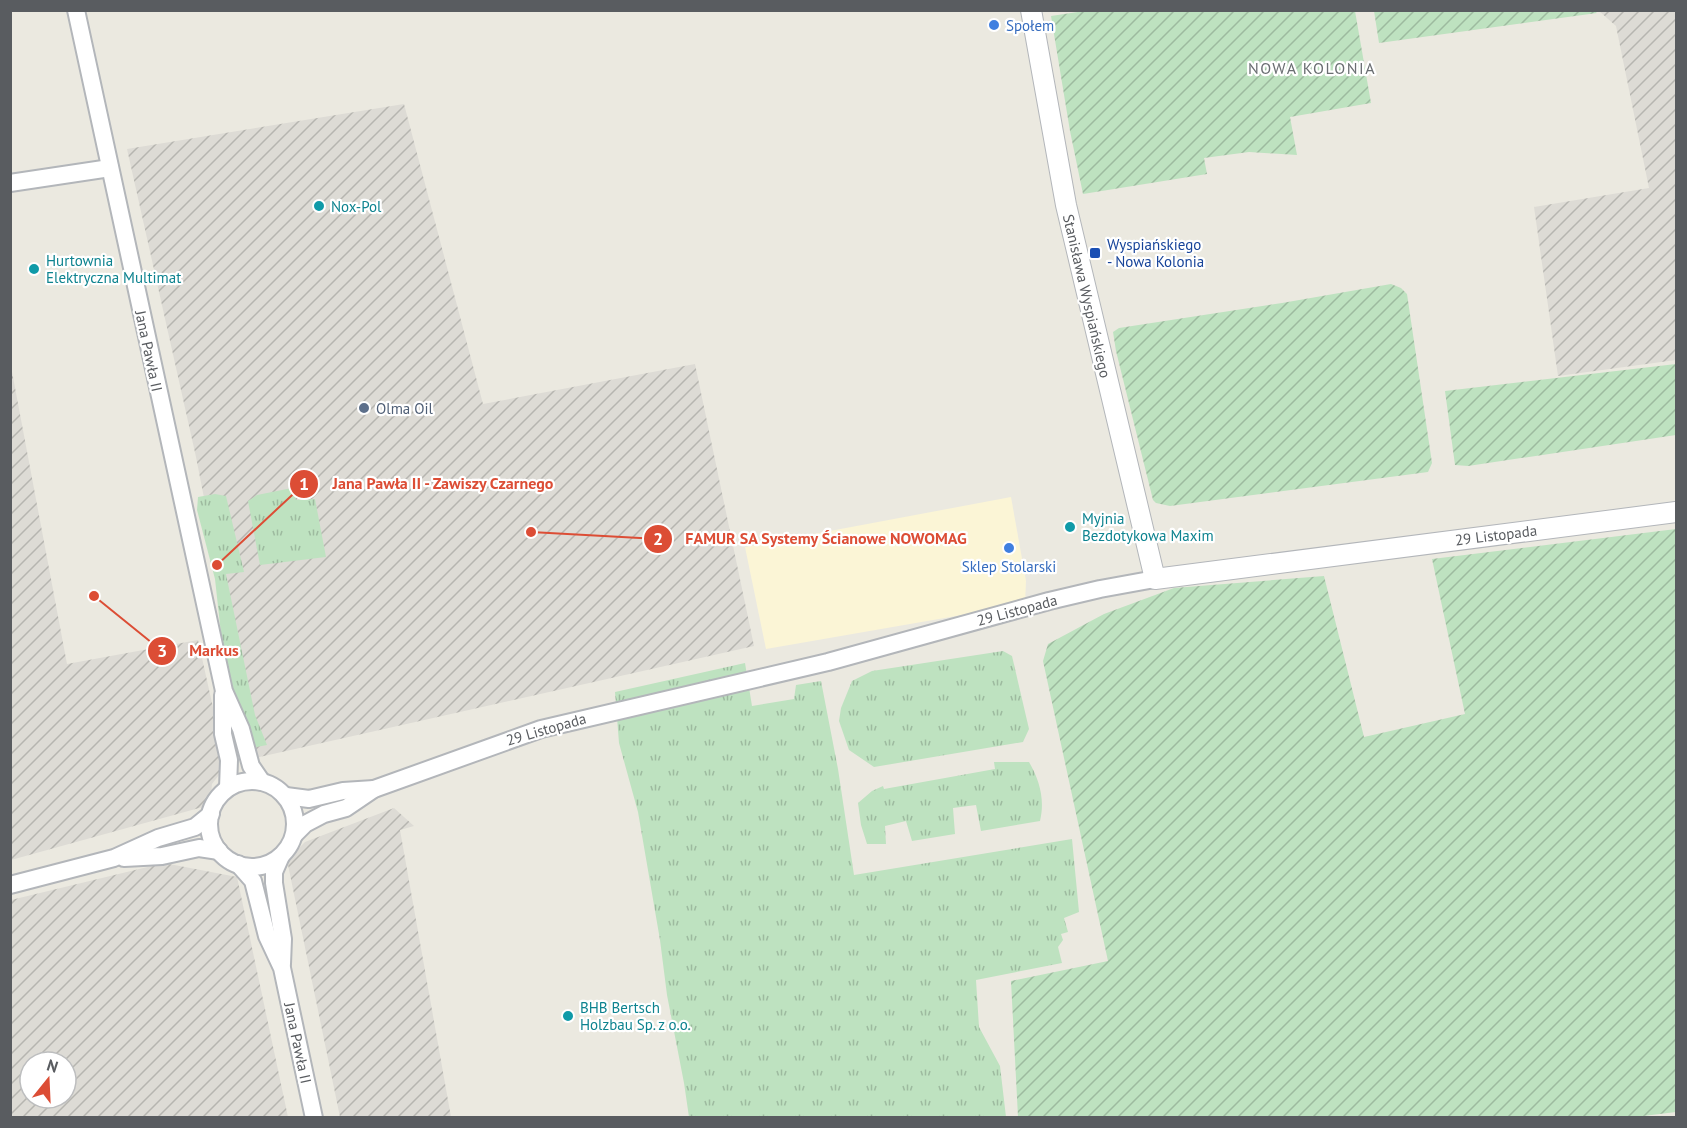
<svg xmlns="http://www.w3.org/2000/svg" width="1687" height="1128" viewBox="0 0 1687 1128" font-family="'PT Sans',sans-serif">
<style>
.commercial{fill:#fbf5d6}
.industrial{fill:url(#industrial-furrows);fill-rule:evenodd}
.grass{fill:url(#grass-tufts)}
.garden{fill:url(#garden-furrows)}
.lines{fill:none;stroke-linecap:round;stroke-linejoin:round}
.minor-casing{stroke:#b3b6ba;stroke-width:20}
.tertiary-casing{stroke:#b3b6ba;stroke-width:22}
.minor{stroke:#fff;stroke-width:16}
.tertiary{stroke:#fff;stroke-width:20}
.shop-dot{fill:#3f7fe0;stroke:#fff;stroke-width:2}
.culture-dot{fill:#0f9aa8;stroke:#fff;stroke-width:2}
.transit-dot{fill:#1a4fb4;stroke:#fff;stroke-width:2}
.service-dot{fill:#5c6f8a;stroke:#fff;stroke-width:2}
.labels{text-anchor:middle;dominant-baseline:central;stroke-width:4.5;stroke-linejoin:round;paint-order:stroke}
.shop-label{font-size:15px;fill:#366cbe;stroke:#fff;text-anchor:start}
.culture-label{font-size:15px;fill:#0d838f;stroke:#fff;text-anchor:start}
.transit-label{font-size:15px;fill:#164399;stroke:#fff;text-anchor:start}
.street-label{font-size:15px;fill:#595c60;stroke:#fff}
.service-label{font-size:15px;fill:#4e5e75;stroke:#fff;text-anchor:start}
.neighbourhood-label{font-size:16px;letter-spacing:1.5px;fill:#6a6e72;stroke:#fff}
.leader{fill:none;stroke:#dc4d35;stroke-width:2}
.callout-dot{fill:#dc4d35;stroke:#fff;stroke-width:2}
.mark-label{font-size:18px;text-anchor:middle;font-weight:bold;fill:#fff}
.callout-label{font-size:16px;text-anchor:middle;font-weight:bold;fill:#dc4d35;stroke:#fff;stroke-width:4.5;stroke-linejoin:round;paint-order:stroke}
</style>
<defs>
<pattern id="industrial-furrows" width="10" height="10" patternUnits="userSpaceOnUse" patternTransform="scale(1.5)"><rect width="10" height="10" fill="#dddbd5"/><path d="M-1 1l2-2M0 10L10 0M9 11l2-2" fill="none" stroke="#b6b5b0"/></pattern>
<pattern id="grass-tufts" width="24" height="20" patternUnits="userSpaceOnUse" patternTransform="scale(1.5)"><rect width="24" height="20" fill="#bee2c0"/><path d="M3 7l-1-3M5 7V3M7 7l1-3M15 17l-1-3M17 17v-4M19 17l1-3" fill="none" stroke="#9dba9f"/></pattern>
<pattern id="garden-furrows" width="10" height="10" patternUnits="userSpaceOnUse" patternTransform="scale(1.5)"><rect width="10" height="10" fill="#bee2c0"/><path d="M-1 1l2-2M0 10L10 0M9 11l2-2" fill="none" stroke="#9dba9f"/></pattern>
</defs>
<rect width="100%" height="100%" fill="#ebe9e0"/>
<polygon class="commercial" points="1011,497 1026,581 1025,604 766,649 745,547"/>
<g class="industrial">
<polygon points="1599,11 1676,11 1676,360 1558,376 1534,207 1649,188 1616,26"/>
<polygon points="404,104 483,404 695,364 754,646 255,758 196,457 127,149"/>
<polygon points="10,361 67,664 198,640 226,766 212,784 210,805 11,860"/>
<polygon points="394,808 414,826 400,830 451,1117 340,1117 287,860 305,842"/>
<path d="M164,863L237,877L288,1117L11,1118V900ZM30,1062H66V1098H30Z"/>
</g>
<g class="grass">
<polygon points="292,488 296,500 315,499 326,557 260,565 248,501 257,495"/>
<polygon points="215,494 226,496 244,572 226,574 255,715 267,745 247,749 222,643 215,579 197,510 198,497"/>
<polygon points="1003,651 1012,656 1029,729 1023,742 874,767 849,750 839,721 841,708 852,681 872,671"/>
<polygon points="745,663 752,706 794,699 796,685 821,681 838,769 854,875 1072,839 1079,912 1064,918 1068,932 1061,934 1063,940 1058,947 1062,963 976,980 979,1027 1000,1066 1006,1117 689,1117 684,1083 667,995 660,940 638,812 619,743 615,692"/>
<path d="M994,762H1029C1040,781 1045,800 1040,821L981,831L976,805L953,808L955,834L912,841L906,821L885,826L886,844H867L861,825L858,803L872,791L883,786L884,789L995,769Z"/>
</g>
<g class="garden">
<polygon points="1091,10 1355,11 1371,103 1290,117 1297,155 1249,152 1204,158 1207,174 1083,194 1070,131 1051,16"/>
<polygon points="1593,10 1597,13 1379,43 1374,11"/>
<polygon points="1391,284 1401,288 1407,294 1432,463 1428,472 1170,506 1156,503 1153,500 1116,351 1113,332 1119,328 1282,303"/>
<polygon points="1676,364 1676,435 1468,466 1455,465 1445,391"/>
<polygon points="1676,529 1676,1112 1627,1118 1018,1117 1011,981 1108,961 1043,661 1048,644 1104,614 1174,588 1324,576 1364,737 1465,714 1432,559"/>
</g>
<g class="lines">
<defs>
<g id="minor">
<polyline points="76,10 224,691 241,729 251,766 262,782"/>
<polyline points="10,183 110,168"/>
<polyline points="223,695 223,734 229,760 228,788"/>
<circle cx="252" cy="824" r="43"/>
<polyline points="286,796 309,799 343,791 374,789"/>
<polyline points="294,835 305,824 324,814 346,808 374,789 541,729 828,662 1049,601 1100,589 1155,579"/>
<polyline points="281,856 274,872 274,883 283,939 282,964"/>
<polyline points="124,858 162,856 199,848 219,851"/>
<polyline points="238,864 253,881 267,936 282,968 314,1118"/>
<polyline points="10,885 114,858 158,838 195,827 211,814"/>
</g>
<polyline id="tertiary" points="1031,10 1066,205 1155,579 1676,512"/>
</defs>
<use href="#minor" class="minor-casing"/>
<use href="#tertiary" class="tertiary-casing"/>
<use href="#minor" class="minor"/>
<use href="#tertiary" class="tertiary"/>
</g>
<g class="shop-dot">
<circle cx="994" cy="25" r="6"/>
<circle cx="1009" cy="548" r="6"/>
</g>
<g class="culture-dot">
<circle cx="319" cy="206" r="6"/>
<circle cx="34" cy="269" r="6"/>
<circle cx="1070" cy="527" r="6"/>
<circle cx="568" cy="1016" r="6"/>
</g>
<rect class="transit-dot" x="1089" y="247" width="12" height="12" rx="3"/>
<circle class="service-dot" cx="364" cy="408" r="6"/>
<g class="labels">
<g class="shop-label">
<text x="1006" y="25">Społem</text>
<text x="1009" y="566" text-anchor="middle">Sklep Stolarski</text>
</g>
<g class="culture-label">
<text x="331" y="206">Nox-Pol</text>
<text x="46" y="260">Hurtownia<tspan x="46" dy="17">Elektryczna Multimat</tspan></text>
<text x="1082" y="518">Myjnia<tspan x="1082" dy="17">Bezdotykowa Maxim</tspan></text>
<text x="580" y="1007">BHB Bertsch<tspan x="580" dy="17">Holzbau Sp. z o.o.</tspan></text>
</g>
<g class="transit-label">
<text x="1107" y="244">Wyspiańskiego<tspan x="1107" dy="17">- Nowa Kolonia</tspan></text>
</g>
<g class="street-label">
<text transform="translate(1087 296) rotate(77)">Stanisława Wyspiańskiego</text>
<text transform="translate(149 351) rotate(78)">Jana Pawła II</text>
<text transform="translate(1496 535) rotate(-7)">29 Listopada</text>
<text transform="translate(1017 610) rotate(-15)">29 Listopada</text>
<text transform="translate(546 729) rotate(-16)">29 Listopada</text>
<text transform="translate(298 1043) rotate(78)">Jana Pawła II</text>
</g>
<g class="service-label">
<text x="376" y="408">Olma Oil</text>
</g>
<g class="neighbourhood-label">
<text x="1312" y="68">NOWA KOLONIA</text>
</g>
</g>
<path class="leader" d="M217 565L304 484M531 532L658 539M94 596L162 651"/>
<g class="callout-dot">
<circle cx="217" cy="565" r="6"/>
<circle cx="531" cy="532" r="6"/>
<circle cx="94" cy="596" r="6"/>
<circle cx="304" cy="484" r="15"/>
<circle cx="658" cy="539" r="15"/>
<circle cx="162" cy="651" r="15"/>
</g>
<g class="mark-label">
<text x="304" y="490">1</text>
<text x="658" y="545">2</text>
<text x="162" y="657">3</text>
</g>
<g class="callout-label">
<text x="443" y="489">Jana Pawła II - Zawiszy Czarnego</text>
<text x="826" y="544">FAMUR SA Systemy Ścianowe NOWOMAG</text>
<text x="214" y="656">Markus</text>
</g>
<rect width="1687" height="1128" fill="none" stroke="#595c60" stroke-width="24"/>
<g transform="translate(48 1080) rotate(18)"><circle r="28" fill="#ffffff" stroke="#bdbebf" stroke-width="1.5"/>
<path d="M0-4.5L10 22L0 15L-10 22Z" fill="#dc4d35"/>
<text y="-9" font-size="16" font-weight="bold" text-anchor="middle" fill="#595c60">N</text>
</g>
</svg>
